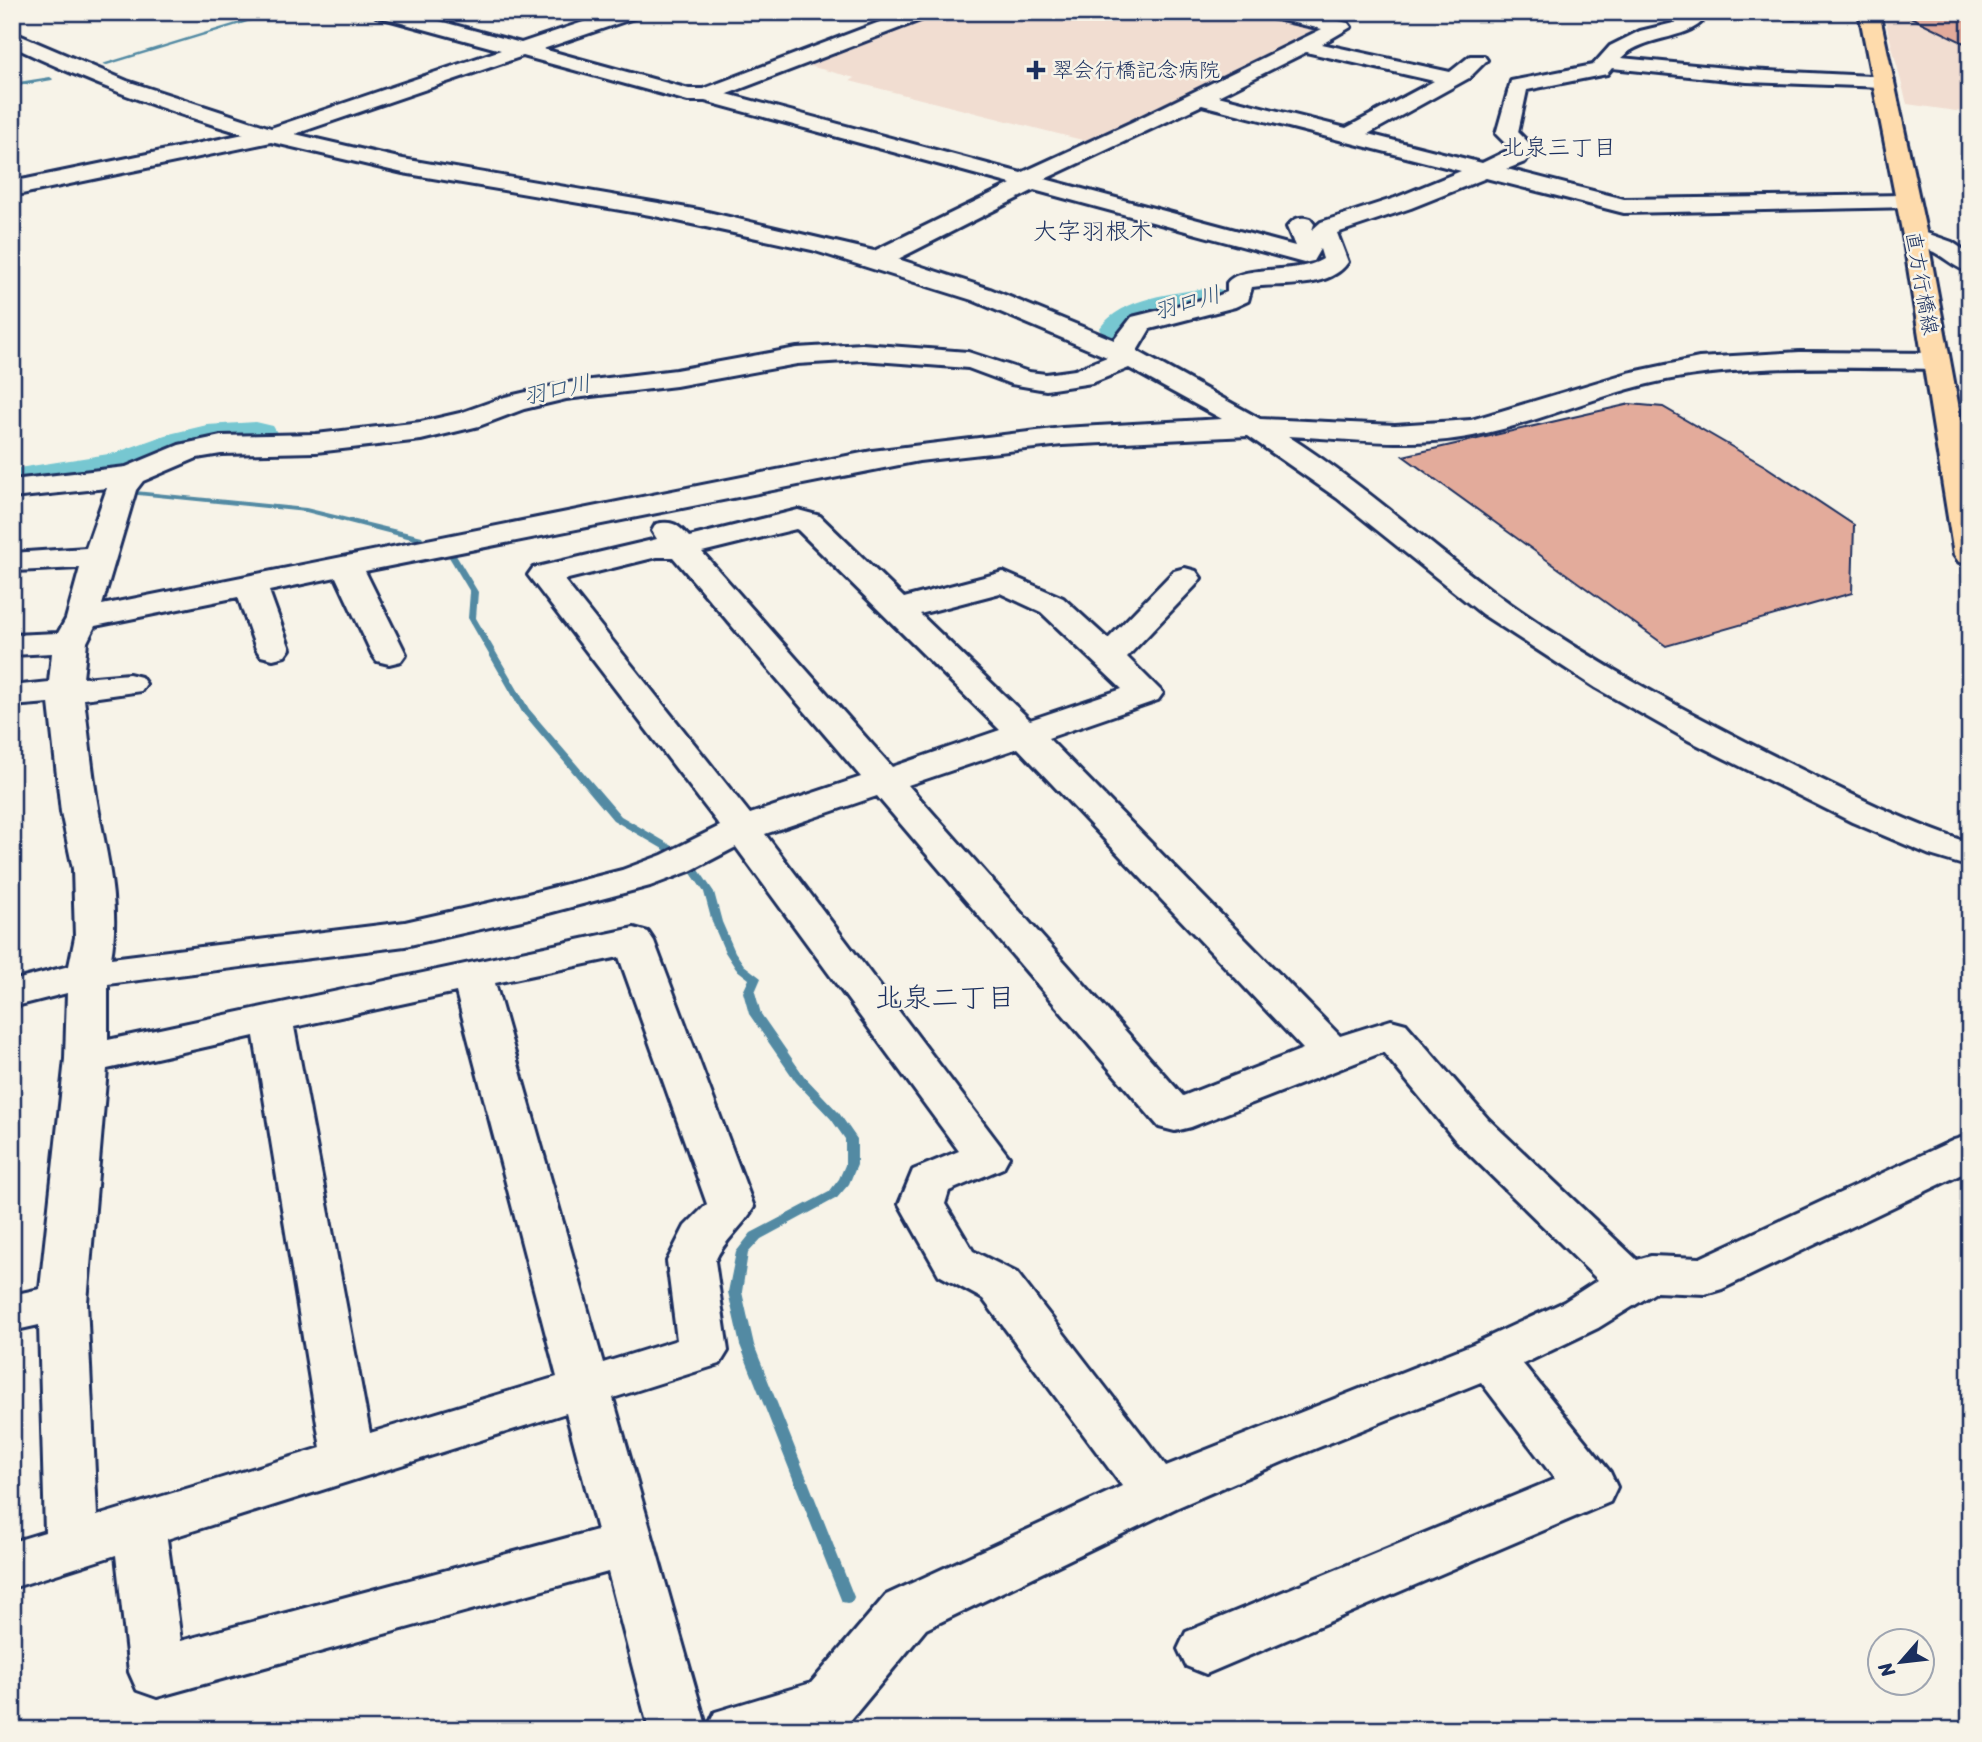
<svg xmlns="http://www.w3.org/2000/svg" width="1982" height="1742" viewBox="0 0 1982 1742" font-family="Sriracha,'Klee One',sans-serif">
<style>
.built{fill:#f1ddd1}
.lines{fill:none;stroke-linecap:round;stroke-linejoin:round}
.stream{fill:#528aa3;fill-rule:evenodd}
.river{fill:#77c7d1;fill-rule:evenodd}
.building{fill:#e3ab9b;stroke:#1b2f5e;stroke-width:2}
.minor-casing{stroke:#1b2f5e;stroke-width:6}
.major-casing{stroke:#1b2f5e;stroke-width:6}
.minor{fill:#f7f3e8;fill-rule:evenodd}
.major{fill:#fedbac;fill-rule:evenodd}
.poi-dot{fill:#1b2f5e;stroke:#f7f3e8;stroke-width:2.5}
.labels{text-anchor:middle;dominant-baseline:central;stroke-width:5;stroke-linejoin:round;paint-order:stroke}
.far-poi-label{font-size:21px;fill:#1b2f5e;stroke:#f7f3e8;text-anchor:start}
.far-street-label{font-size:21px;fill:#1b2f5e;stroke:#f7f3e8}
.far-neighbourhood-label{font-size:23px;fill:#1b2f5e;stroke:#f7f3e8}
.far-water-label{font-size:23px;font-style:italic;fill:#32557b;stroke:#f7f3e8}
.far-quarter-label{font-size:24px;fill:#1b2f5e;stroke:#f7f3e8}
.neighbourhood-label{font-size:28px;fill:#1b2f5e;stroke:#f7f3e8}
</style>
<rect width="100%" height="100%" fill="#f7f3e8"/>
<filter id="ink" filterUnits="userSpaceOnUse"><feTurbulence type="fractalNoise" baseFrequency=".0143" numOctaves="2"/><feDisplacementMap in="SourceGraphic" scale="14" xChannelSelector="R" yChannelSelector="G"/><feConvolveMatrix kernelMatrix="1 2 1 2 8 2 1 2 1" color-interpolation-filters="sRGB"/></filter>
<g filter="url(#ink)">
<g class="built">
<polygon points="931,12 1261,12 1329,30 1090,142 850,81 855,78 798,63"/>
<polygon points="1883,12 1970,12 1970,113 1907,104"/>
</g>
<g class="lines">
<g class="stream">
<polygon points="272,12 280,12 107,65 102,64"/>
<polygon points="50,77 53,79 52,80 12,87 12,83"/>
<polygon points="135,491 306,508 422,536 423,538 419,541 306,512 138,495 134,493"/>
<polygon points="450,549 454,552 478,592 476,618 529,709 621,816 683,852 684,854 683,856 675,856 613,820 522,712 468,618 470,592 446,552"/>
<polygon points="689,860 693,861 714,892 722,922 735,952 744,965 761,978 755,992 761,1014 804,1076 839,1113 857,1139 857,1165 849,1184 837,1198 761,1239 748,1253 742,1292 754,1345 854,1597 852,1602 847,1603 842,1602 840,1597 740,1345 728,1292 736,1252 751,1233 829,1192 839,1179 845,1165 845,1139 831,1119 796,1082 749,1014 743,992 749,979 736,969 725,952 712,922 704,892 684,863"/>
</g>
<g class="river">
<path d="M1211,287L1226,291L1232,300L1226,309C1206,314 1185,315 1166,321C1141,329 1136,346 1106,338L1099,329C1123,296 1174,294 1211,287Z"/>
<path d="M256,422L273,426L279,436L273,446C249,452 225,449 202,454C183,459 165,469 146,475C111,486 48,500 12,491V469L115,453L165,435L207,425Z"/>
</g>
</g>
<g class="building">
<polygon points="1900,12 1970,12 1970,46"/>
<polygon points="1630,404 1663,407 1765,466 1854,525 1852,593 1666,646 1403,456"/>
</g>
<g class="lines">
<defs>
<g id="minor">
<path d="M374,12H406L521,43L613,12H642L640,16L543,49L689,89H703L906,12H933L931,16L727,94L1021,173L1132,122L1322,29L1262,16L1260,12H1298L1348,23L1351,27L1322,44L1450,72L1470,56H1484L1487,60L1469,78L1368,134L1482,163L1511,149L1496,134L1511,81L1593,65L1610,46L1640,31L1682,21L1690,12H1709C1695,42 1646,33 1621,58L1747,70L1891,77L1894,81L1891,85L1884,87L1747,82L1612,68L1607,74L1527,90L1518,132L1534,148L1525,162L1507,169L1624,199L1906,195L1914,197L1918,202L1914,207L1624,213L1486,178L1411,208L1337,233L1348,262C1329,290 1282,283 1252,287L1248,301L1235,307L1150,329L1137,351L1260,419L1395,425L1471,420L1628,373L1699,358L1800,352L1936,353L1946,355L1950,361L1946,367L1936,369C1846,368 1755,363 1666,380C1600,393 1539,423 1473,436C1412,448 1350,439 1288,436C1366,486 1434,549 1509,603C1590,660 1678,707 1766,752C1833,785 1899,820 1970,843V867L1930,855L1852,822L1688,740L1596,688L1482,614L1337,498L1248,436L1062,445L919,461L365,571L406,654L401,661L389,664L377,661L372,654L336,577L269,591L290,649L285,656L273,659L261,656L256,649L238,597L95,626L87,642L83,678L129,674L141,677L146,684L141,691L84,699C89,737 92,775 99,813C108,861 120,908 111,958L405,922L524,895L622,870L662,855L720,826L528,575L533,568L657,539L652,531L656,524C673,520 678,525 689,537L798,510L820,516L904,598L1003,572L1063,598L1108,639L1174,571L1185,568L1196,571L1201,578L1196,585L1127,657L1163,693L1158,700L1048,738L1340,1036L1391,1020L1406,1024L1488,1119L1637,1260L1651,1256L1700,1258L1954,1140L1970,1135V1170L1722,1289L1705,1294L1656,1292L1598,1328L1523,1364L1610,1472L1617,1487L1610,1502L1206,1674L1186,1666L1178,1649L1186,1632L1555,1479L1481,1382L1282,1462L1176,1508L926,1629L849,1722L829,1730H649L608,1572L157,1697L137,1690L129,1672L116,1555L12,1588V1542L45,1532L39,1325L12,1331V1295L40,1289L65,1059L67,993L12,1007V981L69,966L75,937L73,869L61,812L49,703L12,706V686L49,682L52,653L12,655V635L58,633L66,619L80,568L15,571H12V553L86,548L107,488L12,498V480L126,467L179,445L221,436L316,434L421,422L460,413L505,397L566,383L676,370L797,348L862,344L968,352L1029,372L1046,374L1075,370L1107,357L972,300L812,250L650,215L403,173L271,142L12,196V182L244,134C164,111 87,82 12,46V32L127,81L271,128L501,50L376,16ZM1306,52L1434,81L1346,128L1218,96ZM523,56L688,101H705L1011,184L874,251L699,210L403,159L295,134ZM1202,105L1461,171L1395,198L1321,222L1312,230L1314,224L1310,219C1300,216 1294,218 1287,227L1295,246L1045,179ZM1034,190L1304,263L1313,261L1320,249L1323,259C1298,275 1240,264 1227,283V292L1217,296L1132,317L1114,340L990,289L898,259ZM862,360L968,368L1011,384L1046,390L1092,383L1129,368L1222,419L1062,428L872,451L102,605L136,490L143,481L197,458L221,454L316,452L421,440L479,426L524,409L566,399L676,386L797,364ZM796,529L798,530L1000,730L892,767L702,552ZM657,557H673L861,777L750,814L564,580ZM1000,593L1041,612L1122,689L1030,720L920,614ZM1018,748L1303,1049L1183,1096L908,785ZM877,796L1159,1127L1175,1131L1191,1127L1383,1052L1456,1141L1598,1280L1564,1302L1473,1344L1166,1466L1017,1273L973,1251L945,1204L949,1191L1003,1168L1009,1157L765,834ZM736,847L959,1151L913,1170L899,1204L939,1275L983,1299L1122,1486L886,1595L811,1683L715,1712L707,1729L613,1398L720,1364L728,1351L715,1261C724,1240 743,1227 754,1207L654,941L648,932L634,928L108,1040V984L405,946L526,919L650,886L690,871ZM619,957L707,1204L685,1226L667,1261L677,1340L603,1363L495,983ZM456,992L557,1377L370,1433L294,1027ZM254,1036L321,1448L97,1516L87,1302L107,1069ZM566,1413L597,1530L181,1641L167,1539Z"/>
<polygon points="1774,12 1803,12 1794,18 1776,16"/>
<path d="M1915,229L1952,242L1970,254V272C1956,269 1946,258 1934,252C1923,247 1910,246 1903,236L1906,231Z"/>
</g>
<polygon id="major" points="1859,12 1879,12 1927,236 1970,468 1970,564 1959,562 1954,555 1903,236"/>
</defs>
<use href="#minor" class="minor-casing"/>
<use href="#major" class="major-casing"/>
<use href="#minor" class="minor"/>
<use href="#major" class="major"/>
</g>
</g>
<path class="poi-dot" d="M1032.5 59.5h7v7h7v7h-7v7h-7v-7h-7v-7h7z"/>
<g class="labels">
<g class="far-poi-label">
<text x="1052" y="70">翠会行橋記念病院</text>
</g>
<g class="far-street-label">
<text transform="translate(1922 283) rotate(80)">直方行橋線</text>
</g>
<g class="far-neighbourhood-label">
<text x="1559" y="147">北泉三丁目</text>
</g>
<g class="far-water-label">
<text transform="translate(1187 303) rotate(-16)">羽口川</text>
<text transform="translate(557 390) rotate(-12)">羽口川</text>
</g>
<g class="far-quarter-label">
<text x="1093" y="231">大字羽根木</text>
</g>
<g class="neighbourhood-label">
<text x="945" y="997">北泉二丁目</text>
</g>
</g>
<rect width="1982" height="1742" fill="none" stroke="#f7f3e8" stroke-width="42"/>
<rect x="21" y="21" width="1940" height="1700" fill="none" stroke="#1b2f5e" stroke-width="2.5" filter="url(#ink)"/>
<g transform="translate(1901 1662) rotate(242)"><circle r="33" fill="#f7f3e8" stroke="#9fa5b1" stroke-width="2"/>
<path d="M0-5L12 26L0 18L-12 26Z" fill="#1b2f5e"/>
<text y="-10" font-size="19" font-weight="bold" text-anchor="middle" fill="#1b2f5e">N</text>
</g>
</svg>
